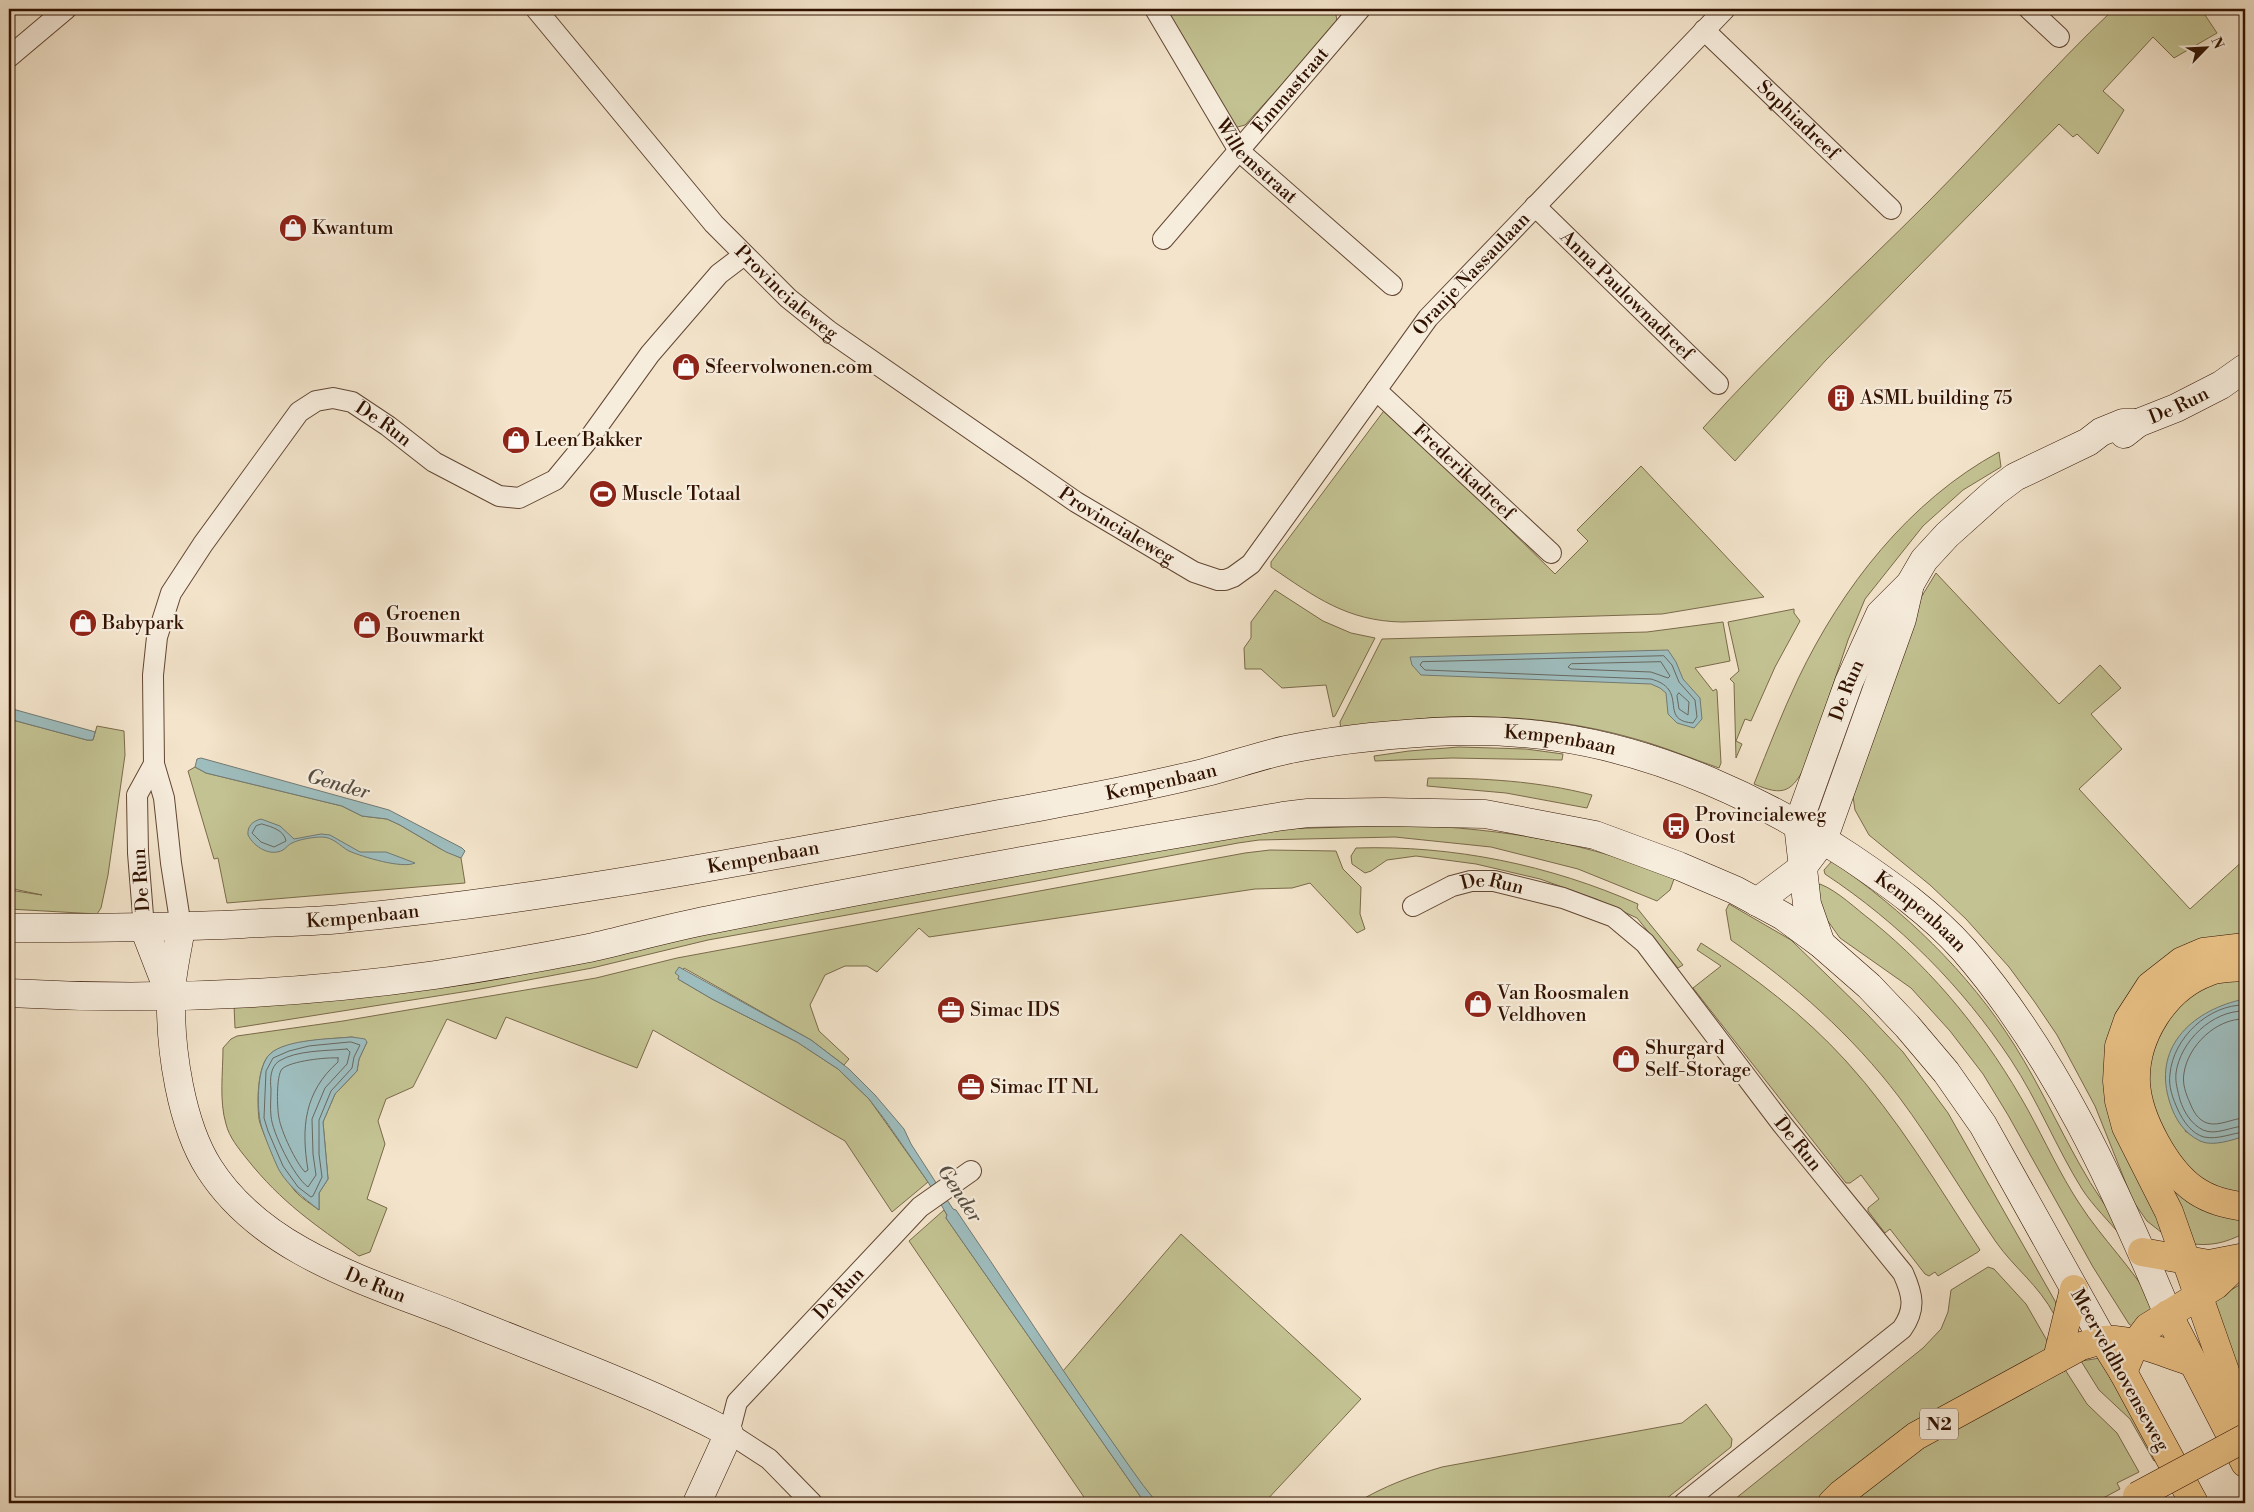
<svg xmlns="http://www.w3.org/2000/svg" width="2254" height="1512" viewBox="0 0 2254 1512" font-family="'Libre Bodoni',serif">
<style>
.green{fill:#c3c292;stroke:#7a6a49;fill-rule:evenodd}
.water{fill:#9ebdbe;stroke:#727972}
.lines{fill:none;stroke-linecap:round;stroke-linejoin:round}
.shore{stroke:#68685f;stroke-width:1}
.street-casing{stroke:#624633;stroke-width:22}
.secondary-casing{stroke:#311200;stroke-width:29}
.primary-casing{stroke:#311200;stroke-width:29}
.highway-casing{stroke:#311200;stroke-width:29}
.street{stroke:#f7eddd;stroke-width:20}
.secondary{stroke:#f7eddd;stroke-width:28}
.primary{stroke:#eac286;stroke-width:28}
.highway{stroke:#eac286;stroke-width:28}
.highway-bridge-casing{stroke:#311200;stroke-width:29;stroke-linecap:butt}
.highway-bridge{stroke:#eac286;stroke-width:28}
.labels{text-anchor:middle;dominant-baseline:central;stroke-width:4.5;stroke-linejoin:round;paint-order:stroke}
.shield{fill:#f7eddd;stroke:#6c5442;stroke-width:1}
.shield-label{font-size:18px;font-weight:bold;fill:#311200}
.street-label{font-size:19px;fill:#311200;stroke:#f7eddd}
.poi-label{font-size:19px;fill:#311200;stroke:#f7eddd;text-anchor:start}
.water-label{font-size:20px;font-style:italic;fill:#574e42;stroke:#f7eddd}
</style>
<rect width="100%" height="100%" fill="#f3e4cb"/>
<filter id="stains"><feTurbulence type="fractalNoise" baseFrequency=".004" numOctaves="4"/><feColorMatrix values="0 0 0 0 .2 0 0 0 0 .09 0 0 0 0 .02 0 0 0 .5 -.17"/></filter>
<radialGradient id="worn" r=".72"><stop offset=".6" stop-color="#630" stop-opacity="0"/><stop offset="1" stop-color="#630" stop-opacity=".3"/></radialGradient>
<g class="green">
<polygon points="1161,9 1335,9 1337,21 1334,27 1245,125 1234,128"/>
<path d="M2114,9H2201L2217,33L2174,58L2153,37L2103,91L2124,110L2098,154L2077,134L2073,137L2059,124L1826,360L1735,461L1703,428C1774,349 1853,277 1928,202C1991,139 2049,70 2114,9Z"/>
<path d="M1386,408L1555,574L1588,541L1577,530L1641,466L1764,597L1662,614L1402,622C1347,621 1315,597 1271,567V562Z"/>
<path d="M1999,452L2001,467L1963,490L1923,526L1865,599L1848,640L1807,763C1792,792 1784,797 1754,784C1768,749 1782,713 1798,679C1842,587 1909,501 1999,452Z"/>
<polygon points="1936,573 2059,704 2100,665 2121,688 2091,714 2122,749 2079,789 2190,909 2245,859 2245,939 2131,997 2166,1236 2147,1221 2133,1201 2095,1106 2057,1035 2034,1001 2009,967 1966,919 1930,885 1869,835 1855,810 1852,790 1914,609"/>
<polygon points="1275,590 1323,621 1351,633 1375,638 1335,716 1333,717 1326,685 1282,688 1261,669 1245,669 1244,648 1251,638 1251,622"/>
<polygon points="1794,609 1794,613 1800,621 1775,667 1751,721 1745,719 1736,741 1742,744 1736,758 1734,683 1730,679 1739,671 1728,622"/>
<path d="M1723,622L1730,661L1695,668L1713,691L1716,689L1717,691L1721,763L1719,768C1690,758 1662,746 1632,738C1572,721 1510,715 1447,717C1412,718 1376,725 1341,731L1340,722L1382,639L1647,632Z"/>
<polygon points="9,719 87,740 93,740 97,726 124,731 125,755 108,875 101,908 97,914 9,909 9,890 42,895 9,888"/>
<polygon points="1459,747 1526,749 1563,754 1562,760 1452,758 1375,761 1374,756 1409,751"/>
<polygon points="195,767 206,773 342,806 362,816 387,819 400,825 439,848 461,858 465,883 227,903 218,858 214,859 188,771"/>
<path d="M1428,778C1483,778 1538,781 1592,795L1587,808L1506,793L1427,786Z"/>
<path d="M1410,825C1501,829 1591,842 1674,879L1670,890L1657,901L1578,869L1491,847L1395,837L1259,840L1238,843L1031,882L708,940L592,968L475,990L235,1028L234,1005L708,932L1249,830Z"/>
<path d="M1356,848C1453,845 1550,865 1638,904L1637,908L1683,965L1678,968L1637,918L1596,899L1540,879L1476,864L1416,856L1387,860L1371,871L1365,873L1352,864L1351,856Z"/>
<path d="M1270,850L1336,851L1343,869L1361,887L1360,914L1365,929L1357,933L1310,883L1292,888L1255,889L929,937L919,928L877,972L867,966H845L825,975L810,1005L819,1031L849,1059L844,1065L811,1040L684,968L678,979L712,999L797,1042L838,1069L869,1099L928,1182L892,1212L845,1141L653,1030L637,1068L506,1017L496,1039L447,1019L413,1087L386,1099L378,1121L385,1144L367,1199L387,1208L370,1252L359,1256C314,1224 282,1203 247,1159C239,1149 229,1137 226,1124C219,1101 223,1072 223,1048L231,1039L237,1036L343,1021L596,978L677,958L1245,853ZM352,1037L367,1042L359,1059L357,1071L335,1094L323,1122L328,1179L319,1193V1210C311,1204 301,1198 295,1191C285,1180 262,1134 259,1119C257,1102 257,1066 270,1054C285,1040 332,1039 352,1037Z"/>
<path d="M1832,861C1903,910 1968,971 2015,1046C2039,1084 2058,1126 2080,1165C2093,1189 2109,1210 2123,1233L2121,1236C2109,1221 2093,1206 2082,1189C2056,1147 2038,1101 2011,1060C1962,986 1899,923 1825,874L1824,870Z"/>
<path d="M1820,884C1838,891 1856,909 1872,921C1936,973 1988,1038 2028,1110C2045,1141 2060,1174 2079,1203C2102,1239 2134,1269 2155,1307L2132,1326L2129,1324L2093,1267L2008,1115L1983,1074L1950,1031L1911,988L1840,938L1825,917L1814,889Z"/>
<path d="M1729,904L1791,940L1867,1014L1903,1052L1948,1113L2055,1301L2058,1309L2055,1316C2038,1284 2015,1269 1996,1242C1963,1194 1934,1144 1899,1097C1852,1035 1794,984 1731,940L1726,910Z"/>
<path d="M1701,943C1754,976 1804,1015 1846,1061C1898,1118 1938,1186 1980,1250L1978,1252L1938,1276L1935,1272L1929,1276L1925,1274L1890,1229L1885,1233L1868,1211V1208L1879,1199L1861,1175L1850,1183H1846L1693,988L1721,966L1697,950Z"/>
<path d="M2245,974V1000H2240L2185,1131C2209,1147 2219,1143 2245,1136V1198L2209,1187L2169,1149L2143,1077L2163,1016L2214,978Z"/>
<path d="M2158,995L2141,1127L2245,1215V1233C2225,1243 2210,1247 2187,1243L2135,1127Z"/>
<polygon points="944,1210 947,1215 946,1218 1145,1503 1088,1503 909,1241"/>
<polygon points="1181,1234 1361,1399 1264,1503 1157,1503 1139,1481 1063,1371"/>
<polygon points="1988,1267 1994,1269 2026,1304 2049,1344 2045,1350 1836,1485 1818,1503 1730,1503 1923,1348 1941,1329 1948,1312 1951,1290"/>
<polygon points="2245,1282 2245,1388 2209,1302"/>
<polygon points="2100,1358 2158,1460 2154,1461 2130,1419 2099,1390 2081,1361"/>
<polygon points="2064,1368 2087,1404 2117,1433 2139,1472 2117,1483 2120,1489 2094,1503 1848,1503 1923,1446"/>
<path d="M1706,1404L1732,1439L1731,1447L1661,1503H1356C1384,1486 1412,1476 1442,1467L1682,1423Z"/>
</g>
<g class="water">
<polygon points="1668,650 1676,662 1683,679 1700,698 1702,719 1694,728 1677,723 1668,714 1666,693 1660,688 1651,684 1421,675 1412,665 1410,657"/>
<polygon points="9,708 92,731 95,732 93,740 87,740 9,719"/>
<polygon points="201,758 389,810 462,848 465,851 461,858 446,852 400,825 387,819 362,816 342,806 206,773 195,767 197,759"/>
<path d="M261,819L280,826L294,839L321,834L330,835L360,852H386L415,863C402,869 363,857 349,851C340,846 333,837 322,837C314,837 300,839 292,843C289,844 286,848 283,850C270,857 254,847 248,835C247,826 253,821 261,819Z"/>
<path d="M679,967L811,1040L849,1069L875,1095L904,1129L911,1144L953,1209L956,1210C1006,1283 1053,1357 1104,1430C1122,1455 1138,1480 1157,1503H1145L946,1218L947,1215L928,1182L885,1120L869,1099L838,1069L797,1042L712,999L678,979L679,976L675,973Z"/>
<path d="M2240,1000H2245V1136C2232,1140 2213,1147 2200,1141C2184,1133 2175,1119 2170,1103C2152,1049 2190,1012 2240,1000Z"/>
<path d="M352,1037L365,1039L367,1042L359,1059L357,1071L335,1094L323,1122L328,1179L319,1193V1210C304,1198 289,1187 279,1170C275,1162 261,1129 260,1120C257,1104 257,1066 270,1054C286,1039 331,1039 352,1037Z"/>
</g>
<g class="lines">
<g class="shore">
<path d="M1664,656L1672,665L1679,682L1695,700L1697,717L1693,723C1666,721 1678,703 1669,690C1665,684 1658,681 1651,679L1425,670L1420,665L1422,662Z"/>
<polygon points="1661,662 1670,676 1668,678 1651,672 1571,669 1568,667 1571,664"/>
<polygon points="1679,693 1689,702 1688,715 1679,709 1677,696"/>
<path d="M262,824C272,827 284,830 286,841L274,847L261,842L252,833L256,826Z"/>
<path d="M2245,1005C2209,1004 2173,1038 2170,1074C2168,1086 2173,1099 2178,1110C2183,1121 2192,1134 2204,1137C2218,1140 2232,1133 2245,1132"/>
<path d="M2245,1011C2212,1010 2180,1042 2176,1073C2175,1083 2178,1091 2180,1100C2184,1112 2191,1124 2203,1130C2216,1136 2232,1126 2245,1126"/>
<path d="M2245,1019C2216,1018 2188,1046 2184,1073C2182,1084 2186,1094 2190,1103C2193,1111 2198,1120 2207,1123C2219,1127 2233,1118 2245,1118"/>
<polygon points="351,1042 360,1045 354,1057 352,1068 331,1091 319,1120 319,1154 322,1177 313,1196 311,1197 298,1187 283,1166 268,1131 264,1118 266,1071 273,1058 289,1051 309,1046"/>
<path d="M347,1049L350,1052L347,1064L325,1088L312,1119L313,1154L316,1175L308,1187C294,1177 272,1132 271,1116C270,1108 271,1098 271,1089C270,1080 270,1067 279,1061C297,1050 326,1051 347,1049Z"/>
<path d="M338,1058V1062C304,1092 301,1128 308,1170L305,1172C296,1163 281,1131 279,1118C277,1109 276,1076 282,1069C290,1061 327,1057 338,1058Z"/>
</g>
<defs>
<g id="street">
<path id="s1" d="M536,9L714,224L788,298L829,331L1076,502L1194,572L1218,580H1225L1233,577L1251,564L1428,318L1725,9"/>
<path id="s2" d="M1155,9L1239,151L1392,285"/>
<polyline points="2029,9 2059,37"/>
<path id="s3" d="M1704,30L1891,209"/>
<polyline points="9,57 66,9"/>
<path id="s4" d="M1535,206L1718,384"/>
<path id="s5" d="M1163,239L1360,9"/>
<path id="s6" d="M1376,390L1551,553"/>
<path id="s7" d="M1413,906L1452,886L1471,881H1494L1563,898L1614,917L1645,943L1782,1124L1903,1273C1913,1295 1916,1309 1902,1329L1684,1503"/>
<path id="s8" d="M181,927L171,863L164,798L154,764L153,675L157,637L171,593L203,544L299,412L316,401L333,398L352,402L388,426L434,462L499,496L519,498L555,480L588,440L650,354L719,274L744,255"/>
<polyline points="144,928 138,853 137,795 154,764"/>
<path id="s9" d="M812,1503L769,1459L729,1433L737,1402L920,1207L971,1171"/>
</g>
<g id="secondary">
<path id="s10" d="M2124,434L2138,423L2176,408L2221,385L2245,368"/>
<polyline points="1757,902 1802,868 1823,840 1902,619 1910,584"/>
<path id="s11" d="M181,927C178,949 171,974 171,997C170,1050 181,1124 209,1168C263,1253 370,1282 458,1317C549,1354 642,1387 729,1433L697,1503"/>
<path id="s12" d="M9,928C87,928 165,928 243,924C275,922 308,922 341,919C533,901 723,865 913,830C1010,812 1107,796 1203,773C1231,766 1258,756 1286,750C1333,740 1384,735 1433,732C1473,730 1515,731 1556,737C1660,752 1762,799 1850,857C1890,884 1931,913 1964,950C2055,1055 2115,1187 2168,1314"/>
<polyline points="144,928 170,995"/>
<path id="s13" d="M1821,944L1807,904L1798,824L1849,682L1880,614L1910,584L1924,560L1947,535L1995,492L2015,477L2088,442L2101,432L2123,423H2138"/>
<path d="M9,993C151,1001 294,995 435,975C487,967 538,958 589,948C629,939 668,928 709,920C899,882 1091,848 1283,816L1308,813L1384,812L1485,814L1595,835L1679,866L1735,890L1783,916L1821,944L1869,986L1907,1026L1946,1072L1983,1125L2103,1340"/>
</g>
<g id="primary">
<polyline points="2168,1314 2245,1463"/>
<polyline points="2103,1340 2123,1372 2194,1503"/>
</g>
<g id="highway">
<polyline points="2245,947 2203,952 2182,961 2150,986 2128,1020 2119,1046 2117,1081 2119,1101 2126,1127 2169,1212 2226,1374 2245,1408"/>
<path d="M2245,967C2233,968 2219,967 2208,972C2164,988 2134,1038 2136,1083C2138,1118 2166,1170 2195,1190C2211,1201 2227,1204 2245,1207"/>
<polyline points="2142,1252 2209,1264 2245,1257"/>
<polyline points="2057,1359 2074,1289"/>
<polyline points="2123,1372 2135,1344 2148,1327 2216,1285 2245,1257"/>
<path d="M1832,1503L1841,1494L1916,1436L2081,1346C2089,1344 2097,1341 2104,1340C2132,1338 2166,1354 2192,1362"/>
</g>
</defs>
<use href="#street" class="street-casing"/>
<use href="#secondary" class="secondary-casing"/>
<use href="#primary" class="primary-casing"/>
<use href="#highway" class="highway-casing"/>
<use href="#street" class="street"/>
<use href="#secondary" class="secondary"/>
<use href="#primary" class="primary"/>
<use href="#highway" class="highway"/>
<defs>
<polyline id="highway-bridge" points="2137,1496 2245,1438"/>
</defs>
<use href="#highway-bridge" class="highway-bridge-casing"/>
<use href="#highway-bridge" class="highway-bridge"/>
</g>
<defs>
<symbol id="shop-disc" viewBox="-11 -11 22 22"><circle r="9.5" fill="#8f2418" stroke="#f7eddd"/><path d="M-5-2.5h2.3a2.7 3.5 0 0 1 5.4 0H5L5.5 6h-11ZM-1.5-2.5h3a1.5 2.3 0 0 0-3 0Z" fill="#fff"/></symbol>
<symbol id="building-disc" viewBox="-11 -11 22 22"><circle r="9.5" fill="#8f2418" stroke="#f7eddd"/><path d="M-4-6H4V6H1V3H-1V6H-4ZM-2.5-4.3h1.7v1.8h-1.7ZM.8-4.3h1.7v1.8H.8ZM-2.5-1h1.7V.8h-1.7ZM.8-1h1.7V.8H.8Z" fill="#fff"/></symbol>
<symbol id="stadium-disc" viewBox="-11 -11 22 22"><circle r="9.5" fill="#8f2418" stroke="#f7eddd"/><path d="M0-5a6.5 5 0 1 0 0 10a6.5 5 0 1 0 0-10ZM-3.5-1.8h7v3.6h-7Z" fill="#fff"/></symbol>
<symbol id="bus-disc" viewBox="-11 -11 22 22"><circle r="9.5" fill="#8f2418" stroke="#f7eddd"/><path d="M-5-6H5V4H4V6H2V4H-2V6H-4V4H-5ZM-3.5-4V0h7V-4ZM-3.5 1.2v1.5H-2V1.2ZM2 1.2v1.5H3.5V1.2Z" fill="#fff"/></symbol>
<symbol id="office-disc" viewBox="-11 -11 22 22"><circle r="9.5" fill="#8f2418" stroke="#f7eddd"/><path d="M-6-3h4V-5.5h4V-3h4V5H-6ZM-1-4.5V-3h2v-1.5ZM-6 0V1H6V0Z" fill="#fff"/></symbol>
</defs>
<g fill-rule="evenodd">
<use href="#shop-disc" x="277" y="212" width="32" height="32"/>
<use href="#shop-disc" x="670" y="351" width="32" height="32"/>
<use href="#building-disc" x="1825" y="382" width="32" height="32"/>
<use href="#shop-disc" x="500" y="424" width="32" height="32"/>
<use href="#stadium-disc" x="587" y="478" width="32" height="32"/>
<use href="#shop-disc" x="67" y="607" width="32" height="32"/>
<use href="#shop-disc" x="351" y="609" width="32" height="32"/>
<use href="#bus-disc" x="1660" y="810" width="32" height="32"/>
<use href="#shop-disc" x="1462" y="988" width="32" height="32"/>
<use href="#office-disc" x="935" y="994" width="32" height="32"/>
<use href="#shop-disc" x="1610" y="1043" width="32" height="32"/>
<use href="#office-disc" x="955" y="1071" width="32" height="32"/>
</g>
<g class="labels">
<rect class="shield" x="1920" y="1408.5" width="38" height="31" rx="4"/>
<g class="shield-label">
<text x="1939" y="1424">N2</text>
</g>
<g class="street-label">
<text stroke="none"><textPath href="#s5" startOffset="196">Emmastraat</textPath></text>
<text stroke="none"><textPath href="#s3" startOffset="130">Sophiadreef</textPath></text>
<text stroke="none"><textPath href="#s2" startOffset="184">Willemstraat</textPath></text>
<text stroke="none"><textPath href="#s1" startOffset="1302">Oranje Nassaulaan</textPath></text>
<text stroke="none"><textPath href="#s1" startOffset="379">Provincialeweg</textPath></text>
<text stroke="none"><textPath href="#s4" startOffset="128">Anna Paulownadreef</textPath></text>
<text stroke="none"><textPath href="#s10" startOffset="62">De Run</textPath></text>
<text stroke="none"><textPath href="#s8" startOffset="656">De Run</textPath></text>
<text stroke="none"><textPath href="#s6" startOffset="120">Frederikadreef</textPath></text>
<text stroke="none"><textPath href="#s1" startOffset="784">Provincialeweg</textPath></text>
<text stroke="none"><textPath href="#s13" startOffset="265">De Run</textPath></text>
<text stroke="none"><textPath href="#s12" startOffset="1569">Kempenbaan</textPath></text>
<text stroke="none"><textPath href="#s12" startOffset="1164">Kempenbaan</textPath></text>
<text stroke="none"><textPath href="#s12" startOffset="759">Kempenbaan</textPath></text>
<text transform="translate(141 880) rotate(-94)">De Run</text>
<text stroke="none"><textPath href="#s7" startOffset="85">De Run</textPath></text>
<text stroke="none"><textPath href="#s12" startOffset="1974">Kempenbaan</textPath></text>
<text stroke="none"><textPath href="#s12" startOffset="354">Kempenbaan</textPath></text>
<text stroke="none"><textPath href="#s7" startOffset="505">De Run</textPath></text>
<text stroke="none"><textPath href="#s11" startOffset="455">De Run</textPath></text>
<text stroke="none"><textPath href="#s9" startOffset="290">De Run</textPath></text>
<text transform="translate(2120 1370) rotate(61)">Meerveldhovenseweg</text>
</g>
<g class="poi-label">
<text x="312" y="228">Kwantum</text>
<text x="705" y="367">Sfeervolwonen.com</text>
<text x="1860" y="398">ASML building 75</text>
<text x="535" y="440">Leen Bakker</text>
<text x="622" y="494">Muscle Totaal</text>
<text x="386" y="614">Groenen<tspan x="386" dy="22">Bouwmarkt</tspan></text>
<text x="102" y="623">Babypark</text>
<text x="1695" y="815">Provincialeweg<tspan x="1695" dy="22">Oost</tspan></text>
<text x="1497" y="993">Van Roosmalen<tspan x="1497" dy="22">Veldhoven</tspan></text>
<text x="970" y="1010">Simac IDS</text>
<text x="1645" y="1048">Shurgard<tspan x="1645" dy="22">Self-Storage</tspan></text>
<text x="990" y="1087">Simac IT NL</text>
</g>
<g class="water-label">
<text transform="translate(338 785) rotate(16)">Gender</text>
<text transform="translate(959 1194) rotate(57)">Gender</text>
</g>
</g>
<rect width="2254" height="1512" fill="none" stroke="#f3e4cb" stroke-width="30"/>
<rect x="10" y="10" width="2234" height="1492" fill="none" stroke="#311200" stroke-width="2.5"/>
<rect x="15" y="15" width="2224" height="1482" fill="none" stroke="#311200"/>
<g transform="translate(2206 48) rotate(66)" stroke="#f7eddd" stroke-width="4" paint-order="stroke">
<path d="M0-4L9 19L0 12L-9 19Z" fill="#311200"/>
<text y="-8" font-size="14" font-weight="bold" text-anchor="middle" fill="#311200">N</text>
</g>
<rect width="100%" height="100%" filter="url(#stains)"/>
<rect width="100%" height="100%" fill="url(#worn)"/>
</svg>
